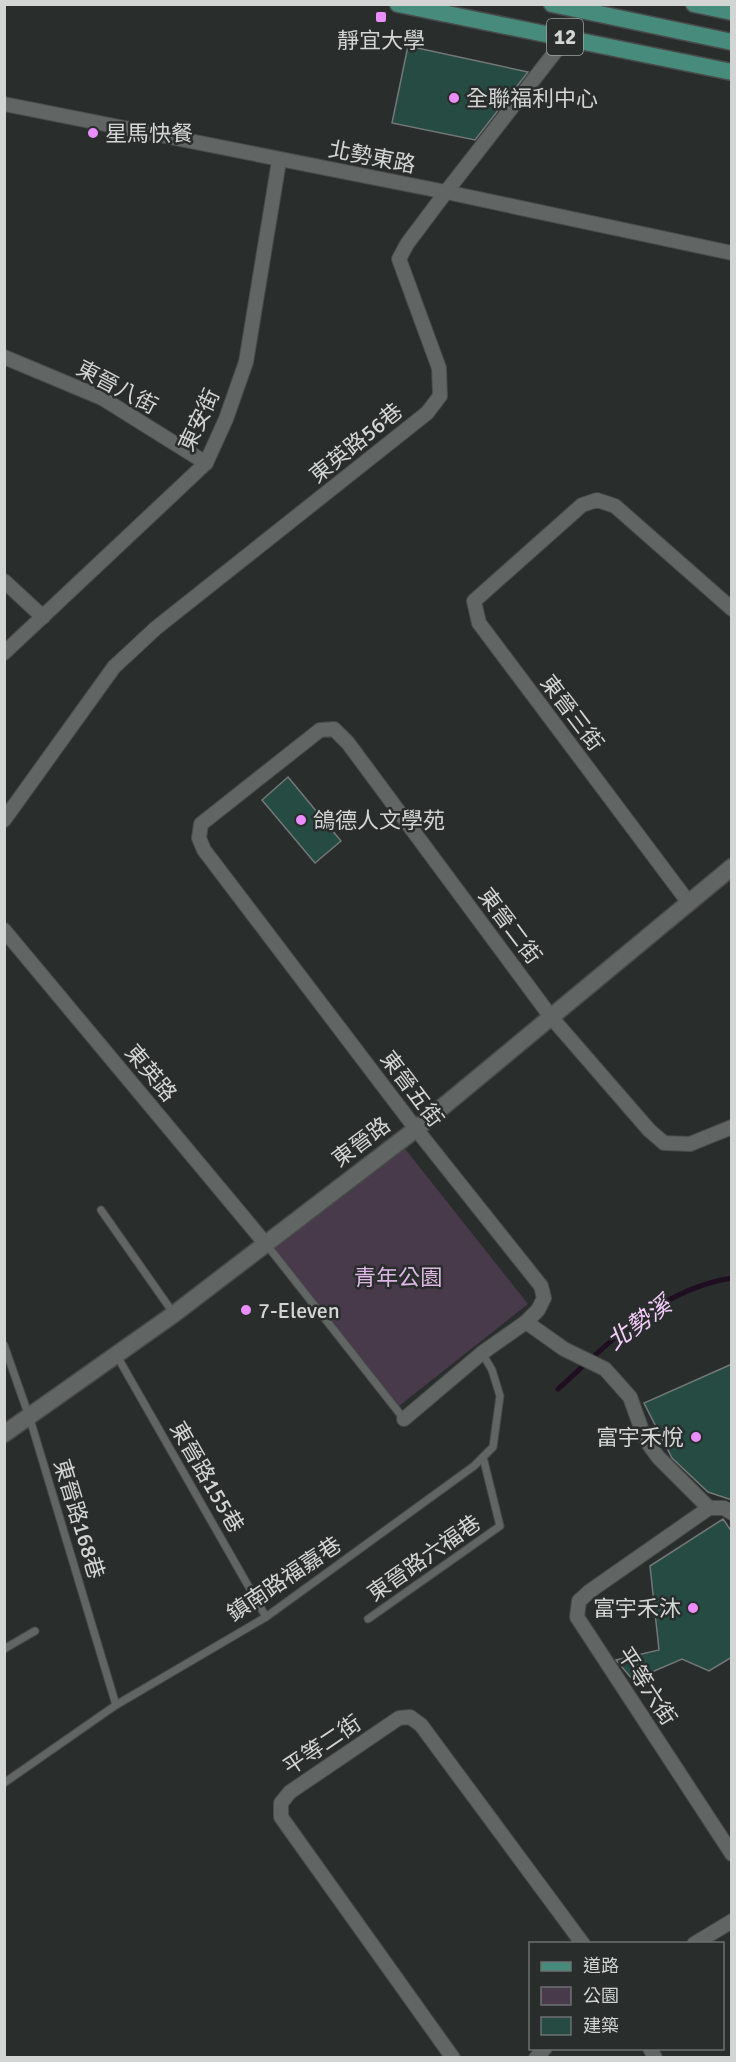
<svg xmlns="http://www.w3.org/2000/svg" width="736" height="2062" viewBox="0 0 736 2062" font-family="Signika,'Noto Sans TC',sans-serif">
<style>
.green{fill:#48394b}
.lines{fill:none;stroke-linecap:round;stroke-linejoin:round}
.stream{stroke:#1f0e22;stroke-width:5}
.building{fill:#254b42;stroke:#737876;stroke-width:1.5}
.service-casing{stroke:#484b4a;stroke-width:9}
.minor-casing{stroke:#484b4a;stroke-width:16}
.tertiary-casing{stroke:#484b4a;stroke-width:19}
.primary-casing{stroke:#484b4a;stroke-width:19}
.service{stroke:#616564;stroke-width:7}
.minor{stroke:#616564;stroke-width:14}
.tertiary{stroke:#616564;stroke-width:16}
.primary{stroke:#478b7d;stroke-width:16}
.poi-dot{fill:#ea8dfd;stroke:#292d2c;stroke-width:2}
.labels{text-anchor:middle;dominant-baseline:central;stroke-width:5;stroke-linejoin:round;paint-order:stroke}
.shield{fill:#292d2c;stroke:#a0a3a2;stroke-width:1.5}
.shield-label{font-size:21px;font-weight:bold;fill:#d3d5d5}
.poi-label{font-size:22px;fill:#d3d5d5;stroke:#292d2c;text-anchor:start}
.street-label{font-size:22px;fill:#d3d5d5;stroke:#292d2c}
.park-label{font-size:22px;fill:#ddb6e5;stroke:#292d2c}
.water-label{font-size:24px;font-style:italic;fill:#f6cefe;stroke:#292d2c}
</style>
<rect width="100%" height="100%" fill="#292d2c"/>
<polygon class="green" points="402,1145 528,1304 394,1410 268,1251"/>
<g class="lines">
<path class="stream" d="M558,1389C609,1343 660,1289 732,1278"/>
</g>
<g class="building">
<polygon points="408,46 528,72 475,140 392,123"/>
<polygon points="288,777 341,841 315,863 262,800"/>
<polygon points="732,1364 732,1500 708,1492 672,1458 644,1403"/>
<polygon points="723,1519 732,1532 732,1657 709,1671 682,1659 633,1680 616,1660 659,1650 650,1566"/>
</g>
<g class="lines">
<defs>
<g id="service">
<polyline points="101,1210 174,1314"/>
<polyline points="266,1244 404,1419"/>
<polyline points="4,1345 30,1419 116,1705"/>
<polyline points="117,1356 266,1617"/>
<polyline points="368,1619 500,1526 483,1457"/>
<polyline points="4,1649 35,1631"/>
<polyline points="4,1783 116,1705 266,1617 474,1466 493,1447 500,1396 492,1370 482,1353"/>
</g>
<g id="minor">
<polyline points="4,104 446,192 732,253"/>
<polyline points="4,357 102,398 206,463"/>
<polyline points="4,581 43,617"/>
<polyline points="4,653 206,463 226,419 246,362 279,161"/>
<polyline points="4,820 114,667 156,628 427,413 440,396 439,368 399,259 407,244 446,192 566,38"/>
<polyline points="689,903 479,623 474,601 582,505 597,500 615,506 732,609"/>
<polyline points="4,930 265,1243"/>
<polyline points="526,1322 564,1349 605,1369 630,1397 645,1439 658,1457 709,1508"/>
<polyline points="404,1419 482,1353 526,1322 538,1310 544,1298 541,1286 416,1129 204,850 199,838 201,824 320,730 334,729 348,743 551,1017 649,1130 664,1143 690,1144 732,1127"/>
<polyline points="732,1513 724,1508 709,1508 590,1591 579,1601 577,1617 732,1854"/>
<polyline points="694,1944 732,1921"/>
<polyline points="650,2048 655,2058"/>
<polyline points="453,2058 281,1817 281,1803 290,1792 399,1718 410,1717 421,1725 583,1944"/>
<polyline points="536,2058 545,2048"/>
</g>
<polyline id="tertiary" points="4,1434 174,1314 416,1129 732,867"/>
<g id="primary">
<polyline points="398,4 732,72"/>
<polyline points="552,4 732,42"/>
<polyline points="694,4 732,12"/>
</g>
</defs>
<use href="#service" class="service-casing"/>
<use href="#minor" class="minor-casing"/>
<use href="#tertiary" class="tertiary-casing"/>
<use href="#primary" class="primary-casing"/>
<use href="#service" class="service"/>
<use href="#minor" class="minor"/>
<use href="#tertiary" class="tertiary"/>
<use href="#primary" class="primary"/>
</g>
<g class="poi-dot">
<rect x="375" y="11" width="12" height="12" rx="3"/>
<circle cx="454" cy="98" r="6"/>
<circle cx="93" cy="133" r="6"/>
<circle cx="301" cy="820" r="6"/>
<circle cx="246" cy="1310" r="6"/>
<circle cx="696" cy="1437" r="6"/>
<circle cx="693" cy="1608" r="6"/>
</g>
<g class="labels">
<rect class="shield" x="547" y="19" width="36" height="36" rx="4.5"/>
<g class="shield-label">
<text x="565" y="37">12</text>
</g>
<g class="poi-label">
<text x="381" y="40" text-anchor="middle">靜宜大學</text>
<text x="466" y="98">全聯福利中心</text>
<text x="105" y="133">星馬快餐</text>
<text x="313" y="820">鴿德人文學苑</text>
<text x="258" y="1310">7-Eleven</text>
<text x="684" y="1437" text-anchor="end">富宇禾悅</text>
<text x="681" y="1608" text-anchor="end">富宇禾沐</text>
</g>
<g class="street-label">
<text transform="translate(372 157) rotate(11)">北勢東路</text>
<text transform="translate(117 387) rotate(28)">東晉八街</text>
<text transform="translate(199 420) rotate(-65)">東安街</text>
<text transform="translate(356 443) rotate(-39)">東英路56巷</text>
<text transform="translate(572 713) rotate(53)">東晉三街</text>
<text transform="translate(510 926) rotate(53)">東晉二街</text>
<text transform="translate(151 1073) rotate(50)">東英路</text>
<text transform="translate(412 1089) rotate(53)">東晉五街</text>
<text transform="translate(361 1142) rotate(-37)">東晉路</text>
<text transform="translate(207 1477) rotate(60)">東晉路155巷</text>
<text transform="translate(79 1519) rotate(73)">東晉路168巷</text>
<text transform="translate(424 1558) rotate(-35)">東晉路六福巷</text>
<text transform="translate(284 1579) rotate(-34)">鎮南路福嘉巷</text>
<text transform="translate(647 1686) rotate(57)">平等六街</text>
<text transform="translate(322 1745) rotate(-34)">平等二街</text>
</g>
<g class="park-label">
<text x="398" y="1277">青年公園</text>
</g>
<g class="water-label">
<text transform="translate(639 1323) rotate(-36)">北勢溪</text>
</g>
</g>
<rect width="736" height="2062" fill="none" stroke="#d3d5d5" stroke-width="12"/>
<rect x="529" y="1942" width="195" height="108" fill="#292d2c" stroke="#6d7070" stroke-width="1.5"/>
<rect x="541" y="1962" width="30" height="9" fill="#478b7d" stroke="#6d7070" stroke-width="1.5"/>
<text x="583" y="1972" font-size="18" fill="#d3d5d5">道路</text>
<rect x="541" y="1987" width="30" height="18" fill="#48394b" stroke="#6d7070" stroke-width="1.5"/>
<text x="583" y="2002" font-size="18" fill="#d3d5d5">公園</text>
<rect x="541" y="2017" width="30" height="18" fill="#254b42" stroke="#6d7070" stroke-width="1.5"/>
<text x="583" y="2032" font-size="18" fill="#d3d5d5">建築</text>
</svg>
